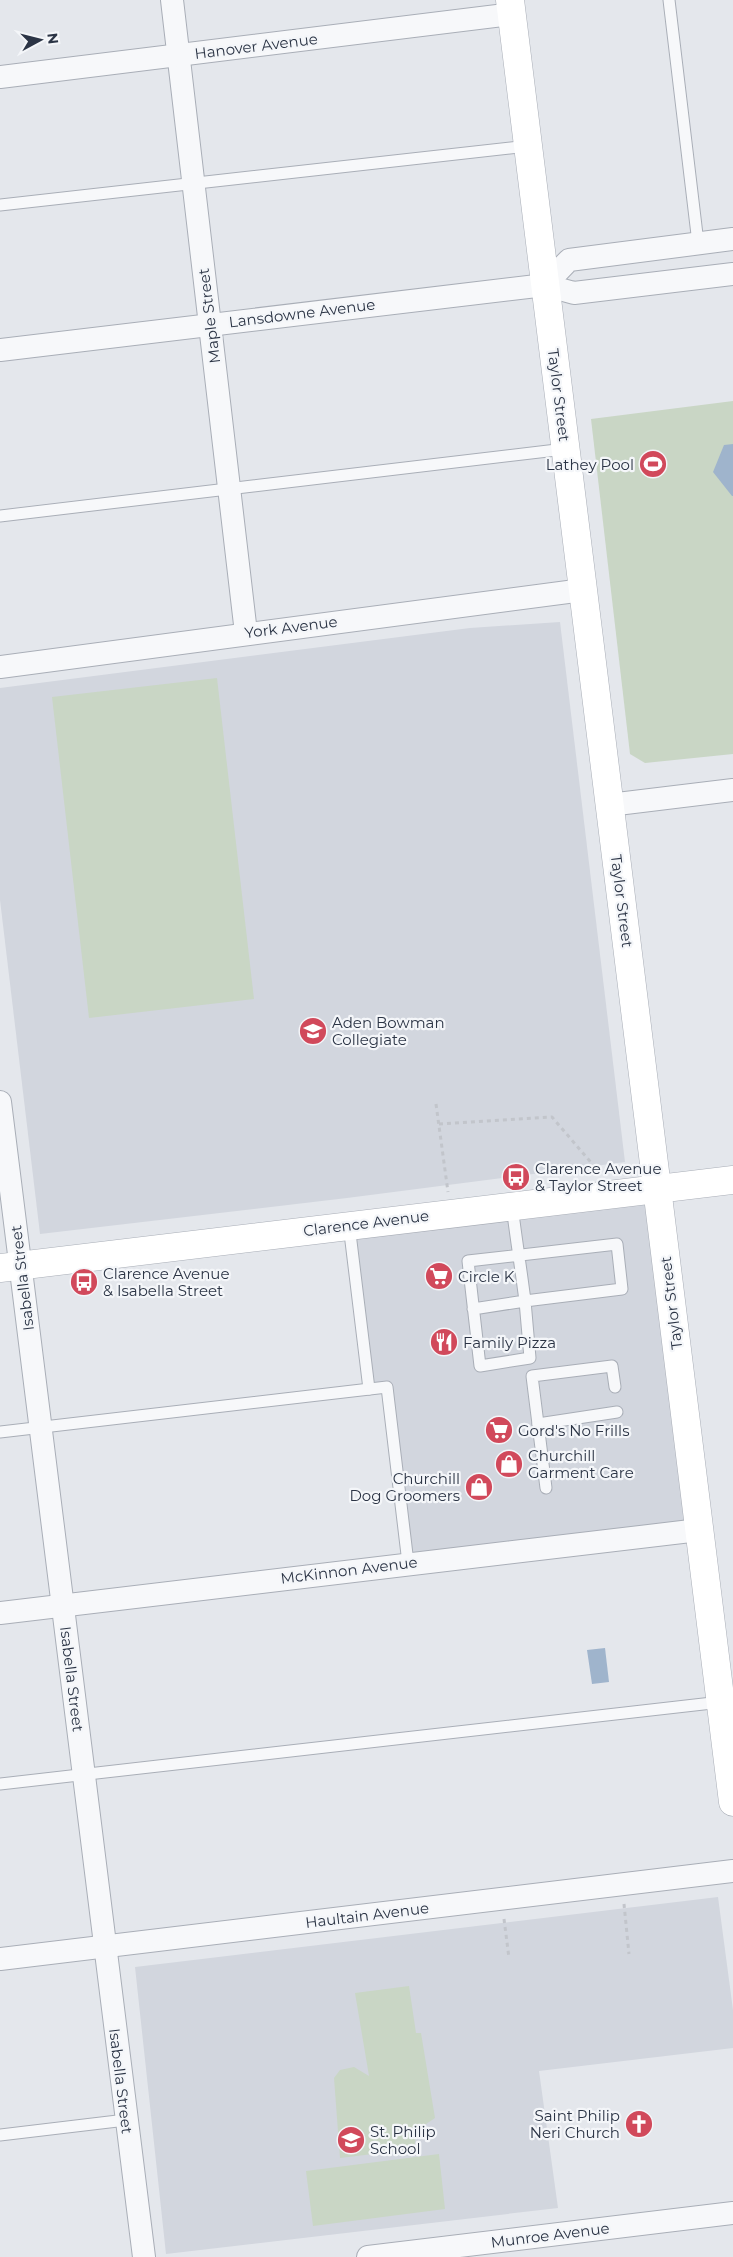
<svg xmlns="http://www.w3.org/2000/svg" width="733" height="2257" viewBox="0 0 733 2257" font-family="Montserrat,sans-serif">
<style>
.built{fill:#d2d6de}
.green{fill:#c9d6c5}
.water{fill:#9fb4cc}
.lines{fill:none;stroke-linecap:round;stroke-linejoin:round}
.service-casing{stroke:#a9aeb7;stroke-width:13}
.minor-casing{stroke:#a9aeb7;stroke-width:24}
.secondary-casing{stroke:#a9aeb7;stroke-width:29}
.path{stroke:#c2c5cb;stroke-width:3;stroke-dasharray:4 4;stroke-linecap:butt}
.service{stroke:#f7f8fa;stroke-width:11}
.minor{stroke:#f7f8fa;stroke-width:22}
.secondary{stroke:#fff;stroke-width:28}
.labels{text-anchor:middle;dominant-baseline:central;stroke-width:4.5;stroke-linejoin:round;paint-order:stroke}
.street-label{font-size:15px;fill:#2b3445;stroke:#f4f6f9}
.poi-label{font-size:15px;fill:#2b3445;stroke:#f4f6f9;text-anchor:start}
</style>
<rect width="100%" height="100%" fill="#e4e7ec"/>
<g class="built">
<polygon points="560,622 625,1162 347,1198 40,1234 0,900 0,688 470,628"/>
<polygon points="645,1198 699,1530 408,1563 388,1387 369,1389 349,1225"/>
<polygon points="718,1897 733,2010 733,2048 539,2071 558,2208 166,2254 135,1967"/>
</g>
<g class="green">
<polygon points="733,401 733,754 645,763 630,754 591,419"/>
<polygon points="217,678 254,999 89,1018 52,697"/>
<polygon points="409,1986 416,2033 421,2033 435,2118 417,2130 414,2149 340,2158 334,2078 340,2070 354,2067 369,2076 355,1993"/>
<polygon points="439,2154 445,2209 313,2226 306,2171"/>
</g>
<g class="water">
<polygon points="733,444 733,496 732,496 713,472 724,445"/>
<polygon points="605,1648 609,1682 592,1684 587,1650"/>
</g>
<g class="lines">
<defs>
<g id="service">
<polyline points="669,0 698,243"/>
<polyline points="0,205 528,146"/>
<polyline points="0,516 565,449"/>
<polyline points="349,1225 369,1389"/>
<path d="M473,1309L525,1301L530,1358L480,1366L468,1261L617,1244L622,1289L525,1301C521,1269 516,1238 512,1206"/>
<polyline points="538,1424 617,1412"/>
<polyline points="0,1432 387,1387 408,1563"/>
<polyline points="546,1488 532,1376 612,1366 615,1387"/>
<polyline points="0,1784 721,1702"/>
<polyline points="0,2135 126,2120"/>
</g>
<g id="minor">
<polyline points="172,0 246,633"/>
<polyline points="0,77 512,14"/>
<polyline points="545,285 569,260 733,239"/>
<polyline points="0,350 545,285 574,293 733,274"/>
<polyline points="0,667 583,590"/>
<polyline points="609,805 733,790"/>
<polyline points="0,1102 144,2257"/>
<polyline points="0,1613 699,1530"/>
<polyline points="0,1959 733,1871"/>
<polyline points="368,2257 733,2213"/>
</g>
<g id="secondary">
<polyline points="510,0 733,1802"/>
<polyline points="0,1268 733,1180"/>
</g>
</defs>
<use href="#service" class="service-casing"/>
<use href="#minor" class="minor-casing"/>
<use href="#secondary" class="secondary-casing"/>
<g class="path">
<polyline points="436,1104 448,1192"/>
<polyline points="439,1124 552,1117 600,1173"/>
<polyline points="624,1904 629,1954"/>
<polyline points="504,1919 509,1958"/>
</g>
<use href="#service" class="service"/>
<use href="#minor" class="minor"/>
<use href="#secondary" class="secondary"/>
</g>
<defs>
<symbol id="stadium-disc" viewBox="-11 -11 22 22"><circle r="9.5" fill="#d1495b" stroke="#f4f6f9"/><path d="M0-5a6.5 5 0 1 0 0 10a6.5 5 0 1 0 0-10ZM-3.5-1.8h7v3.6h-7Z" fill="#fff"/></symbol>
<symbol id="school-disc" viewBox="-11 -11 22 22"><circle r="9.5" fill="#d1495b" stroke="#f4f6f9"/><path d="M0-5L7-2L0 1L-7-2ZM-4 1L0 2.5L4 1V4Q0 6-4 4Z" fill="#fff"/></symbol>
<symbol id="bus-disc" viewBox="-11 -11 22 22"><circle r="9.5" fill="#d1495b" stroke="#f4f6f9"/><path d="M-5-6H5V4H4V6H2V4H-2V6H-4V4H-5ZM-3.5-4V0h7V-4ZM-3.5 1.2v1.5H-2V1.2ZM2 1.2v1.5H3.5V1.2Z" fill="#fff"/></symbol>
<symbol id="supermarket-disc" viewBox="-11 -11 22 22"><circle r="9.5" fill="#d1495b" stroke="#f4f6f9"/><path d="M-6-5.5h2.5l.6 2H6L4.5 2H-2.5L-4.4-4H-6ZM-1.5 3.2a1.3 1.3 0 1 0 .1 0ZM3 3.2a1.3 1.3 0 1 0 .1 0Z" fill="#fff"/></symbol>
<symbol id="restaurant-disc" viewBox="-11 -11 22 22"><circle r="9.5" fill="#d1495b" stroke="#f4f6f9"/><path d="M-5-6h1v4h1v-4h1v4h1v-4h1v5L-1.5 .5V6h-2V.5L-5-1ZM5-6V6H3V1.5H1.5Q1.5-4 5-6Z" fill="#fff"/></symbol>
<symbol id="shop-disc" viewBox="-11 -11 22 22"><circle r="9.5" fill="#d1495b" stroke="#f4f6f9"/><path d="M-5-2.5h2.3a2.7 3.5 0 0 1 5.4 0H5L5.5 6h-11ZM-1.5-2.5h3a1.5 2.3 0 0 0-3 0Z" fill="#fff"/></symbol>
<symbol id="church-disc" viewBox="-11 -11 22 22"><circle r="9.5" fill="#d1495b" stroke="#f4f6f9"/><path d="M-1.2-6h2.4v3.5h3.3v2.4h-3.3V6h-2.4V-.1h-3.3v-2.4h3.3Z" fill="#fff"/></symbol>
</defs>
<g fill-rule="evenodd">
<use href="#stadium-disc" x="637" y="448" width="32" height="32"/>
<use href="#school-disc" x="297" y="1015" width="32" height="32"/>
<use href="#bus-disc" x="500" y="1161" width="32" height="32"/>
<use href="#supermarket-disc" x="423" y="1260" width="32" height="32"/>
<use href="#bus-disc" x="68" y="1266" width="32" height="32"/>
<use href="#restaurant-disc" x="428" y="1326" width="32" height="32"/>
<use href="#supermarket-disc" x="483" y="1414" width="32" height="32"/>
<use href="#shop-disc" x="493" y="1448" width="32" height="32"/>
<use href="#shop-disc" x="463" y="1471" width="32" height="32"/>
<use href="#church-disc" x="623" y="2108" width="32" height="32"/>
<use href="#school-disc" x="335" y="2124" width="32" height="32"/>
</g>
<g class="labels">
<g class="street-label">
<text transform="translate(256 46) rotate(-7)">Hanover Avenue</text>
<text transform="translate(302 313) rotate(-7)">Lansdowne Avenue</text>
<text transform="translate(209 316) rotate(-97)">Maple Street</text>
<text transform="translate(559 395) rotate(83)">Taylor Street</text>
<text transform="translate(291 627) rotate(-7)">York Avenue</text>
<text transform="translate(622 901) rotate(83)">Taylor Street</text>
<text transform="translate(366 1223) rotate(-7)">Clarence Avenue</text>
<text transform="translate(22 1278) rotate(-97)">Isabella Street</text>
<text transform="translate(671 1303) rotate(-97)">Taylor Street</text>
<text transform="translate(349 1570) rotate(-7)">McKinnon Avenue</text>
<text transform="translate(72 1679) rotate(83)">Isabella Street</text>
<text transform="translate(367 1915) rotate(-7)">Haultain Avenue</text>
<text transform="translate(121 2081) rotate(83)">Isabella Street</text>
<text transform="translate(550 2235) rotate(-7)">Munroe Avenue</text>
</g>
<g class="poi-label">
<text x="634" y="464" text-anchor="end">Lathey Pool</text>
<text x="332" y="1022">Aden Bowman<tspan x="332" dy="17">Collegiate</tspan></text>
<text x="535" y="1168">Clarence Avenue<tspan x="535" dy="17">&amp; Taylor Street</tspan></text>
<text x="103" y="1273">Clarence Avenue<tspan x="103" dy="17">&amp; Isabella Street</tspan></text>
<text x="458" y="1276">Circle K</text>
<text x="463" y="1342">Family Pizza</text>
<text x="518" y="1430">Gord's No Frills</text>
<text x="528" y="1455">Churchill<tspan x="528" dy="17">Garment Care</tspan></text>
<text x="460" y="1478" text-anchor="end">Churchill<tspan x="460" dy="17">Dog Groomers</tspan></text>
<text x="620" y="2115" text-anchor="end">Saint Philip<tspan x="620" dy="17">Neri Church</tspan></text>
<text x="370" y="2131">St. Philip<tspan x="370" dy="17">School</tspan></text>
</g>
</g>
<g transform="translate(40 40) rotate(83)" stroke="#f4f6f9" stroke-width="4" paint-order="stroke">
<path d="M0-4L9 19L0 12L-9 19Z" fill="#2b3445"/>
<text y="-8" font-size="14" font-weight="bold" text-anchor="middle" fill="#2b3445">N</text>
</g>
</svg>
